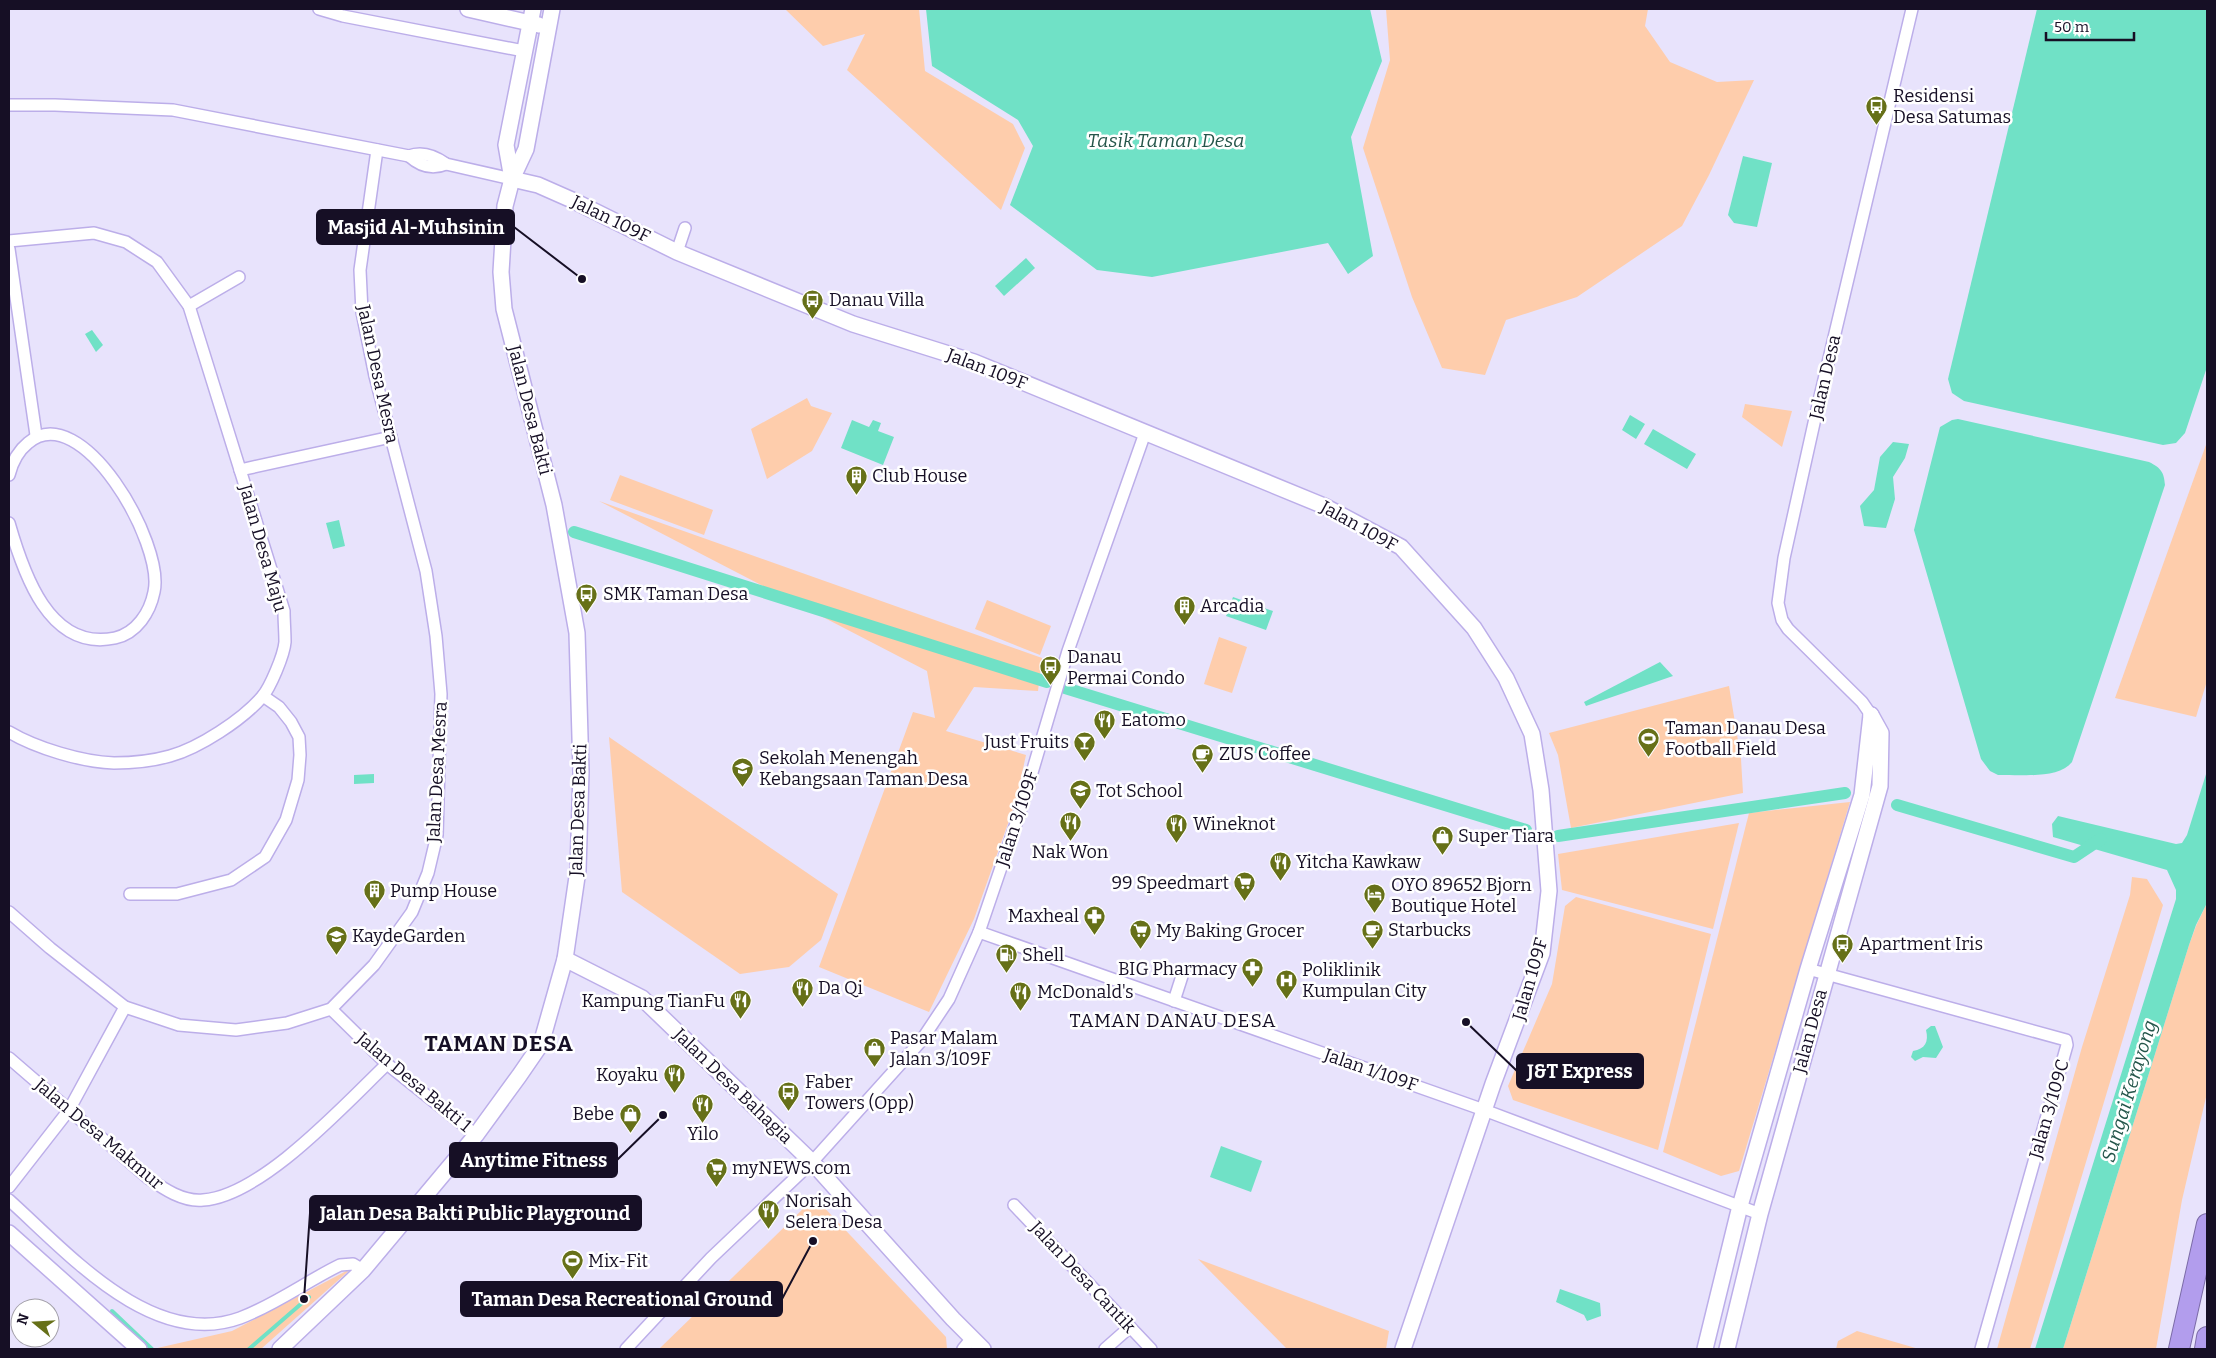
<svg xmlns="http://www.w3.org/2000/svg" width="2216" height="1358" viewBox="0 0 2216 1358" font-family="Bitter,serif">
<style>
.green{fill:#fecdac}
.water{fill:#70e1c6}
.lines{fill:none;stroke-linecap:round;stroke-linejoin:round}
.stream{stroke:#70e1c6;stroke-width:4}
.canal{stroke:#70e1c6;stroke-width:12}
.street-casing{stroke:#bcaee9;stroke-width:14}
.secondary-casing{stroke:#bcaee9;stroke-width:18}
.highway-casing{stroke:#7b6ba7;stroke-width:22}
.street{stroke:#fff;stroke-width:11}
.secondary{stroke:#fff;stroke-width:15}
.highway{stroke:#b29ded;stroke-width:20}
.labels{text-anchor:middle;dominant-baseline:central;stroke-width:5;stroke-linejoin:round;paint-order:stroke}
.poi-label{font-size:18px;fill:#160f25;stroke:#fff;text-anchor:start}
.street-label{font-size:18px;fill:#160f25;stroke:#fff}
.water-label{font-size:19px;font-style:italic;fill:#25564b;stroke:#fff}
.neighbourhood-label{font-size:19px;letter-spacing:1px;fill:#160f25;stroke:#fff}
.district-label{font-size:22px;font-weight:bold;letter-spacing:1px;fill:#160f25;stroke:#fff}
.leader{fill:none;stroke:#160f25;stroke-width:2}
.callout-dot{fill:#160f25;stroke:#fff;stroke-width:2}
.callout{fill:#160f25;stroke:#160f25;stroke-width:2}
.callout-label{font-size:19px;text-anchor:middle;font-weight:bold;fill:#fff}
</style>
<rect width="100%" height="100%" fill="#e8e3fc"/>
<g class="green">
<polygon points="785,9 919,9 925,71 1013,124 1025,148 1001,210 847,70 865,34 823,46"/>
<polygon points="1386,9 1648,9 1645,26 1670,62 1717,82 1754,80 1709,175 1682,226 1577,297 1506,320 1485,375 1442,368 1412,297 1363,148 1390,60"/>
<polygon points="807,398 811,406 832,413 812,451 767,479 751,429"/>
<polygon points="1745,404 1792,411 1782,447 1742,417"/>
<polygon points="2207,442 2207,681 2196,717 2115,698"/>
<polygon points="620,475 713,510 704,535 610,500"/>
<polygon points="599,501 1042,658 1038,691 974,687 946,731 1026,755 1016,801 974,919 929,1012 819,967 913,712 935,718 927,671"/>
<polygon points="987,600 1051,626 1040,655 975,629"/>
<polygon points="1219,637 1247,647 1232,693 1204,684"/>
<polygon points="1729,686 1741,759 1743,793 1571,828 1558,755 1549,733"/>
<polygon points="609,737 838,894 821,940 789,967 740,974 622,892"/>
<polygon points="1850,802 1739,1171 1721,1176 1663,1152 1749,813"/>
<polygon points="1739,823 1713,929 1562,890 1558,854"/>
<polygon points="2132,877 2147,879 2163,905 2030,1349 1997,1349 2082,1047 2130,895"/>
<polygon points="1576,897 1711,934 1658,1150 1513,1100 1508,1086 1552,984 1565,906"/>
<polygon points="2207,903 2207,1093 2182,1200 2156,1349 2063,1349 2189,945 2196,926"/>
<polygon points="809,1203 820,1203 946,1337 947,1349 659,1349"/>
<polygon points="1198,1259 1389,1331 1386,1349 1287,1349"/>
<polygon points="352,1268 261,1349 153,1349 232,1331"/>
<polygon points="1857,1331 1919,1349 1836,1349 1838,1341"/>
</g>
<g class="water">
<polygon points="926,9 1370,9 1382,61 1351,137 1373,256 1348,274 1328,243 1152,277 1097,270 1010,205 1033,146 1018,120 932,66"/>
<polygon points="2037,9 2207,9 2207,367 2185,433 2176,443 2163,445 1964,401 1952,393 1948,379"/>
<polygon points="1743,156 1772,163 1757,227 1734,223 1728,215"/>
<polygon points="1026,258 1035,268 1004,296 995,286"/>
<polygon points="92,330 103,345 96,352 85,334"/>
<polygon points="1630,415 1645,424 1636,439 1622,430"/>
<path d="M1958,419L2149,462C2161,468 2164,472 2165,485L2072,762C2058,780 2020,774 1998,775L1990,771L1981,759L1914,530L1940,427L1952,420Z"/>
<polygon points="852,420 869,427 873,420 881,423 878,431 894,437 883,465 841,448"/>
<polygon points="1653,429 1696,454 1687,469 1644,444"/>
<polygon points="1893,442 1909,444 1905,458 1893,477 1895,499 1886,528 1864,526 1860,506 1874,490 1880,457"/>
<polygon points="339,520 345,546 333,549 326,523"/>
<polygon points="1233,597 1273,611 1266,630 1226,616"/>
<polygon points="1660,662 1673,676 1586,706 1584,702"/>
<polygon points="2207,771 2207,903 2196,925 2189,945 2063,1349 2035,1349 2176,899 2176,890 2167,870 2053,837 2052,824 2058,816 2176,844 2182,843 2187,835"/>
<polygon points="374,774 374,783 354,784 354,775"/>
<path d="M1931,1026H1935L1943,1047L1936,1058L1923,1057L1915,1061L1911,1057L1913,1051C1925,1049 1929,1042 1926,1030Z"/>
<polygon points="1221,1146 1262,1161 1251,1192 1210,1177"/>
<polygon points="1560,1289 1600,1303 1601,1316 1587,1321 1584,1315 1556,1302"/>
</g>
<g class="lines">
<g class="stream">
<polyline points="112,1311 152,1349"/>
<polyline points="249,1349 309,1297"/>
</g>
<g class="canal">
<polyline points="574,532 1047,682"/>
<polyline points="1065,688 1526,830"/>
<polyline points="1897,805 2074,857 2101,839"/>
<polyline points="1558,836 1845,793"/>
</g>
<defs>
<g id="street">
<polyline points="319,9 343,16 524,51"/>
<path d="M9,105H55L173,110L409,156C422,151 435,156 446,164L512,179"/>
<path d="M409,156C420,166 432,170 446,164"/>
<path d="M9,241L94,233L126,242L157,262L189,306L284,611C284,621 285,632 285,642C284,655 270,688 262,697C242,720 199,748 170,756C152,761 132,763 114,763C82,762 36,748 9,732"/>
<polyline points="9,249 36,435"/>
<polyline points="677,252 685,228"/>
<polyline points="189,306 239,277"/>
<polyline points="240,470 391,437"/>
<path d="M9,475C12,463 18,451 28,443C81,397 165,544 154,592C150,612 137,633 115,638C49,652 23,572 9,523"/>
<polyline points="1871,715 1862,702 1788,629 1782,620 1778,603 1784,558 1818,405 1912,9"/>
<polyline points="130,894 177,894 231,880 265,857 286,820 298,780 300,755 299,737 291,722 279,707 263,696"/>
<polyline points="9,912 50,948 125,1007 179,1025 236,1030 287,1023 331,1009 374,965 412,912 428,873 437,835 441,694 436,636 426,571 375,376 362,312 360,270 377,150"/>
<polyline points="979,932 1484,1110 1760,1214"/>
<polyline points="1808,969 2066,1040 2067,1045 1981,1349"/>
<polyline points="1174,1001 1182,976"/>
<polyline points="331,1009 387,1064 476,1135"/>
<path d="M9,1058L148,1178C164,1189 183,1202 203,1200C262,1196 345,1104 387,1064"/>
<polyline points="9,1187 69,1110 125,1007"/>
<path d="M9,1200C67,1252 152,1350 240,1318C275,1305 307,1281 340,1265L353,1264L363,1270"/>
<polyline points="1014,1205 1151,1349"/>
<polyline points="626,1349 711,1258 812,1162 921,1041 949,999 979,932 1023,803 1068,651 1145,433"/>
<polyline points="963,1349 972,1338"/>
<polyline points="1105,1349 1130,1327"/>
</g>
<g id="secondary">
<polyline points="468,9 539,25"/>
<polyline points="512,179 538,185 572,200 677,252 853,324 974,362 1324,506 1401,547 1474,628 1506,678 1532,734 1541,790 1549,891 1542,953 1493,1084 1403,1349"/>
<polyline points="512,179 506,145 533,9"/>
<polyline points="565,959 642,998 812,1162 953,1319 983,1349"/>
<polyline points="9,1233 139,1349"/>
<polyline points="280,1349 363,1270 476,1135 519,1076 541,1044 565,959 578,870 581,772 577,633 554,505 504,309 501,272 505,206 512,179 526,149 552,9"/>
<polyline points="1705,1349 1740,1206 1808,969 1862,795 1871,715"/>
<polyline points="1727,1349 1760,1214 1880,786 1881,733 1871,715"/>
</g>
<g id="highway">
<polyline points="2179,1349 2207,1224"/>
<polyline points="2205,1349 2207,1337"/>
</g>
</defs>
<use href="#street" class="street-casing"/>
<use href="#secondary" class="secondary-casing"/>
<use href="#highway" class="highway-casing"/>
<use href="#street" class="street"/>
<use href="#secondary" class="secondary"/>
<use href="#highway" class="highway"/>
</g>
<defs>
<symbol id="bus-pin" viewBox="-11 -11 22 30"><path d="M0 17L-7.5 6A9.5 9.5 0 1 1 7.5 6Z" fill="#667018" stroke="#fff"/><path d="M-5-6H5V4H4V6H2V4H-2V6H-4V4H-5ZM-3.5-4V0h7V-4ZM-3.5 1.2v1.5H-2V1.2ZM2 1.2v1.5H3.5V1.2Z" fill="#fff"/></symbol>
<symbol id="building-pin" viewBox="-11 -11 22 30"><path d="M0 17L-7.5 6A9.5 9.5 0 1 1 7.5 6Z" fill="#667018" stroke="#fff"/><path d="M-4-6H4V6H1V3H-1V6H-4ZM-2.5-4.3h1.7v1.8h-1.7ZM.8-4.3h1.7v1.8H.8ZM-2.5-1h1.7V.8h-1.7ZM.8-1h1.7V.8H.8Z" fill="#fff"/></symbol>
<symbol id="restaurant-pin" viewBox="-11 -11 22 30"><path d="M0 17L-7.5 6A9.5 9.5 0 1 1 7.5 6Z" fill="#667018" stroke="#fff"/><path d="M-5-6h1v4h1v-4h1v4h1v-4h1v5L-1.5 .5V6h-2V.5L-5-1ZM5-6V6H3V1.5H1.5Q1.5-4 5-6Z" fill="#fff"/></symbol>
<symbol id="stadium-pin" viewBox="-11 -11 22 30"><path d="M0 17L-7.5 6A9.5 9.5 0 1 1 7.5 6Z" fill="#667018" stroke="#fff"/><path d="M0-5a6.5 5 0 1 0 0 10a6.5 5 0 1 0 0-10ZM-3.5-1.8h7v3.6h-7Z" fill="#fff"/></symbol>
<symbol id="bar-pin" viewBox="-11 -11 22 30"><path d="M0 17L-7.5 6A9.5 9.5 0 1 1 7.5 6Z" fill="#667018" stroke="#fff"/><path d="M-6-5H6L.8 .8V4.5H3.5V6h-7V4.5H-.8V.8Z" fill="#fff"/></symbol>
<symbol id="cafe-pin" viewBox="-11 -11 22 30"><path d="M0 17L-7.5 6A9.5 9.5 0 1 1 7.5 6Z" fill="#667018" stroke="#fff"/><path d="M-5.5-4.5H6V0H3Q3 3.5 0 3.5H-2.5Q-5.5 3.5-5.5 0ZM3-3.2v2h1.7v-2ZM-6 4.5H4V6H-6Z" fill="#fff"/></symbol>
<symbol id="school-pin" viewBox="-11 -11 22 30"><path d="M0 17L-7.5 6A9.5 9.5 0 1 1 7.5 6Z" fill="#667018" stroke="#fff"/><path d="M0-5L7-2L0 1L-7-2ZM-4 1L0 2.5L4 1V4Q0 6-4 4Z" fill="#fff"/></symbol>
<symbol id="shop-pin" viewBox="-11 -11 22 30"><path d="M0 17L-7.5 6A9.5 9.5 0 1 1 7.5 6Z" fill="#667018" stroke="#fff"/><path d="M-5-2.5h2.3a2.7 3.5 0 0 1 5.4 0H5L5.5 6h-11ZM-1.5-2.5h3a1.5 2.3 0 0 0-3 0Z" fill="#fff"/></symbol>
<symbol id="supermarket-pin" viewBox="-11 -11 22 30"><path d="M0 17L-7.5 6A9.5 9.5 0 1 1 7.5 6Z" fill="#667018" stroke="#fff"/><path d="M-6-5.5h2.5l.6 2H6L4.5 2H-2.5L-4.4-4H-6ZM-1.5 3.2a1.3 1.3 0 1 0 .1 0ZM3 3.2a1.3 1.3 0 1 0 .1 0Z" fill="#fff"/></symbol>
<symbol id="hotel-pin" viewBox="-11 -11 22 30"><path d="M0 17L-7.5 6A9.5 9.5 0 1 1 7.5 6Z" fill="#667018" stroke="#fff"/><path d="M-6-4.5h1.5V1H6V5H4.5V3h-9V5H-6ZM-4 0a1.8 1.8 0 1 1 3.6 0ZM.5 0V-2.5h3Q6-2.5 6 0Z" fill="#fff"/></symbol>
<symbol id="pharmacy-pin" viewBox="-11 -11 22 30"><path d="M0 17L-7.5 6A9.5 9.5 0 1 1 7.5 6Z" fill="#667018" stroke="#fff"/><path d="M-2-6h4v4h4v4h-4v4h-4v-4h-4v-4h4Z" fill="#fff"/></symbol>
<symbol id="fuel-pin" viewBox="-11 -11 22 30"><path d="M0 17L-7.5 6A9.5 9.5 0 1 1 7.5 6Z" fill="#667018" stroke="#fff"/><path d="M-5.5-6h7V0h2V4h1.3V-2.5L3-4.5l.8-.8L6-3V5H2.5V1h-1V6h-7ZM-4.2-4.7v3.2H.2V-4.7Z" fill="#fff"/></symbol>
<symbol id="hospital-pin" viewBox="-11 -11 22 30"><path d="M0 17L-7.5 6A9.5 9.5 0 1 1 7.5 6Z" fill="#667018" stroke="#fff"/><path d="M-5-5h3v3.5h4V-5h3V5h-3V1.5h-4V5h-3Z" fill="#fff"/></symbol>
</defs>
<g fill-rule="evenodd">
<use href="#bus-pin" x="1864" y="94" width="25" height="34"/>
<use href="#bus-pin" x="800" y="288" width="25" height="34"/>
<use href="#building-pin" x="844" y="464" width="25" height="34"/>
<use href="#bus-pin" x="574" y="582" width="25" height="34"/>
<use href="#building-pin" x="1172" y="594" width="25" height="34"/>
<use href="#bus-pin" x="1038" y="654" width="25" height="34"/>
<use href="#restaurant-pin" x="1092" y="708" width="25" height="34"/>
<use href="#stadium-pin" x="1636" y="726" width="25" height="34"/>
<use href="#bar-pin" x="1072" y="730" width="25" height="34"/>
<use href="#cafe-pin" x="1190" y="742" width="25" height="34"/>
<use href="#school-pin" x="730" y="756" width="25" height="34"/>
<use href="#school-pin" x="1068" y="778" width="25" height="34"/>
<use href="#restaurant-pin" x="1058" y="810" width="25" height="34"/>
<use href="#restaurant-pin" x="1164" y="812" width="25" height="34"/>
<use href="#shop-pin" x="1430" y="824" width="25" height="34"/>
<use href="#restaurant-pin" x="1268" y="850" width="25" height="34"/>
<use href="#supermarket-pin" x="1232" y="870" width="25" height="34"/>
<use href="#building-pin" x="362" y="878" width="25" height="34"/>
<use href="#hotel-pin" x="1362" y="882" width="25" height="34"/>
<use href="#pharmacy-pin" x="1082" y="904" width="25" height="34"/>
<use href="#cafe-pin" x="1360" y="918" width="25" height="34"/>
<use href="#supermarket-pin" x="1128" y="918" width="25" height="34"/>
<use href="#school-pin" x="324" y="924" width="25" height="34"/>
<use href="#bus-pin" x="1830" y="932" width="25" height="34"/>
<use href="#fuel-pin" x="994" y="942" width="25" height="34"/>
<use href="#pharmacy-pin" x="1240" y="956" width="25" height="34"/>
<use href="#hospital-pin" x="1274" y="968" width="25" height="34"/>
<use href="#restaurant-pin" x="790" y="976" width="25" height="34"/>
<use href="#restaurant-pin" x="1008" y="980" width="25" height="34"/>
<use href="#restaurant-pin" x="728" y="988" width="25" height="34"/>
<use href="#shop-pin" x="862" y="1036" width="25" height="34"/>
<use href="#restaurant-pin" x="662" y="1062" width="25" height="34"/>
<use href="#bus-pin" x="776" y="1080" width="25" height="34"/>
<use href="#restaurant-pin" x="690" y="1092" width="25" height="34"/>
<use href="#shop-pin" x="618" y="1102" width="25" height="34"/>
<use href="#supermarket-pin" x="704" y="1156" width="25" height="34"/>
<use href="#restaurant-pin" x="756" y="1198" width="25" height="34"/>
<use href="#stadium-pin" x="560" y="1248" width="25" height="34"/>
</g>
<g class="labels">
<g class="poi-label">
<text x="1893" y="96">Residensi<tspan x="1893" dy="21">Desa Satumas</tspan></text>
<text x="829" y="300">Danau Villa</text>
<text x="872" y="476">Club House</text>
<text x="603" y="594">SMK Taman Desa</text>
<text x="1200" y="606">Arcadia</text>
<text x="1067" y="657">Danau<tspan x="1067" dy="21">Permai Condo</tspan></text>
<text x="1121" y="720">Eatomo</text>
<text x="1665" y="728">Taman Danau Desa<tspan x="1665" dy="21">Football Field</tspan></text>
<text x="1069" y="742" text-anchor="end">Just Fruits</text>
<text x="1219" y="754">ZUS Coffee</text>
<text x="759" y="758">Sekolah Menengah<tspan x="759" dy="21">Kebangsaan Taman Desa</tspan></text>
<text x="1096" y="791">Tot School</text>
<text x="1193" y="824">Wineknot</text>
<text x="1458" y="836">Super Tiara</text>
<text x="1070" y="852" text-anchor="middle">Nak Won</text>
<text x="1296" y="862">Yitcha Kawkaw</text>
<text x="1229" y="883" text-anchor="end">99 Speedmart</text>
<text x="1391" y="885">OYO 89652 Bjorn<tspan x="1391" dy="21">Boutique Hotel</tspan></text>
<text x="390" y="891">Pump House</text>
<text x="1079" y="916" text-anchor="end">Maxheal</text>
<text x="1388" y="930">Starbucks</text>
<text x="1156" y="931">My Baking Grocer</text>
<text x="352" y="936">KaydeGarden</text>
<text x="1859" y="944">Apartment Iris</text>
<text x="1022" y="955">Shell</text>
<text x="1237" y="969" text-anchor="end">BIG Pharmacy</text>
<text x="1302" y="970">Poliklinik<tspan x="1302" dy="21">Kumpulan City</tspan></text>
<text x="818" y="988">Da Qi</text>
<text x="1037" y="992">McDonald's</text>
<text x="725" y="1001" text-anchor="end">Kampung TianFu</text>
<text x="890" y="1038">Pasar Malam<tspan x="890" dy="21">Jalan 3/109F</tspan></text>
<text x="658" y="1075" text-anchor="end">Koyaku</text>
<text x="805" y="1082">Faber<tspan x="805" dy="21">Towers (Opp)</tspan></text>
<text x="614" y="1114" text-anchor="end">Bebe</text>
<text x="703" y="1134" text-anchor="middle">Yilo</text>
<text x="732" y="1168">myNEWS.com</text>
<text x="785" y="1201">Norisah<tspan x="785" dy="21">Selera Desa</tspan></text>
<text x="588" y="1261">Mix-Fit</text>
</g>
<g class="street-label">
<text transform="translate(611 219) rotate(26)">Jalan 109F</text>
<text transform="translate(987 369) rotate(21)">Jalan 109F</text>
<text transform="translate(378 374) rotate(78)">Jalan Desa Mesra</text>
<text transform="translate(1825 377) rotate(-77)">Jalan Desa</text>
<text transform="translate(530 410) rotate(76)">Jalan Desa Bakti</text>
<text transform="translate(1359 526) rotate(29)">Jalan 109F</text>
<text transform="translate(263 548) rotate(74)">Jalan Desa Maju</text>
<text transform="translate(437 772) rotate(-87)">Jalan Desa Mesra</text>
<text transform="translate(578 810) rotate(-88)">Jalan Desa Bakti</text>
<text transform="translate(1017 818) rotate(-72)">Jalan 3/109F</text>
<text transform="translate(1530 979) rotate(-74)">Jalan 109F</text>
<text transform="translate(1810 1031) rotate(-75)">Jalan Desa</text>
<text transform="translate(1371 1070) rotate(19)">Jalan 1/109F</text>
<text transform="translate(414 1082) rotate(40)">Jalan Desa Bakti 1</text>
<text transform="translate(733 1086) rotate(44)">Jalan Desa Bahagia</text>
<text transform="translate(2049 1109) rotate(-74)">Jalan 3/109C</text>
<text transform="translate(99 1134) rotate(40)">Jalan Desa Makmur</text>
<text transform="translate(1083 1277) rotate(47)">Jalan Desa Cantik</text>
</g>
<g class="water-label">
<text x="1166" y="140">Tasik Taman Desa</text>
<text transform="translate(2129 1091) rotate(-73)">Sungai Kerayong</text>
</g>
<g class="neighbourhood-label">
<text x="1173" y="1020">TAMAN DANAU DESA</text>
</g>
<g class="district-label">
<text x="499" y="1043">TAMAN DESA</text>
</g>
</g>
<path class="leader" d="M582 279L514 227M1466 1022L1517 1071M663 1115L617 1160M304 1299L310 1213M813 1241L782 1299"/>
<g class="callout-dot">
<circle cx="582" cy="279" r="5"/>
<circle cx="1466" cy="1022" r="5"/>
<circle cx="663" cy="1115" r="5"/>
<circle cx="304" cy="1299" r="5"/>
<circle cx="813" cy="1241" r="5"/>
</g>
<g class="callout">
<rect x="317" y="210" width="197" height="34" rx="5"/>
<rect x="1517" y="1054" width="126" height="34" rx="5"/>
<rect x="450" y="1143" width="167" height="34" rx="5"/>
<rect x="310" y="1196" width="331" height="34" rx="5"/>
<rect x="461" y="1282" width="321" height="34" rx="5"/>
</g>
<g class="callout-label">
<text x="416" y="234">Masjid Al-Muhsinin</text>
<text x="1580" y="1078">J&amp;T Express</text>
<text x="534" y="1167">Anytime Fitness</text>
<text x="475" y="1220">Jalan Desa Bakti Public Playground</text>
<text x="622" y="1306">Taman Desa Recreational Ground</text>
</g>
<rect width="2216" height="1358" fill="none" stroke="#160f25" stroke-width="20"/>
<g transform="translate(35 1323) rotate(288)"><circle r="24" fill="#ffffff" stroke="#a29fa8"/>
<path d="M0-4L9 19L0 12L-9 19Z" fill="#667018"/>
<text y="-8" font-size="14" font-weight="bold" text-anchor="middle" fill="#160f25">N</text>
</g>
<path d="M2046 32v8h88v-8" fill="none" stroke="#160f25" stroke-width="2.5"/>
<text x="2054" y="32" font-size="15" fill="#160f25" stroke="#ffffff" stroke-width="4" paint-order="stroke">50 m</text>
</svg>
